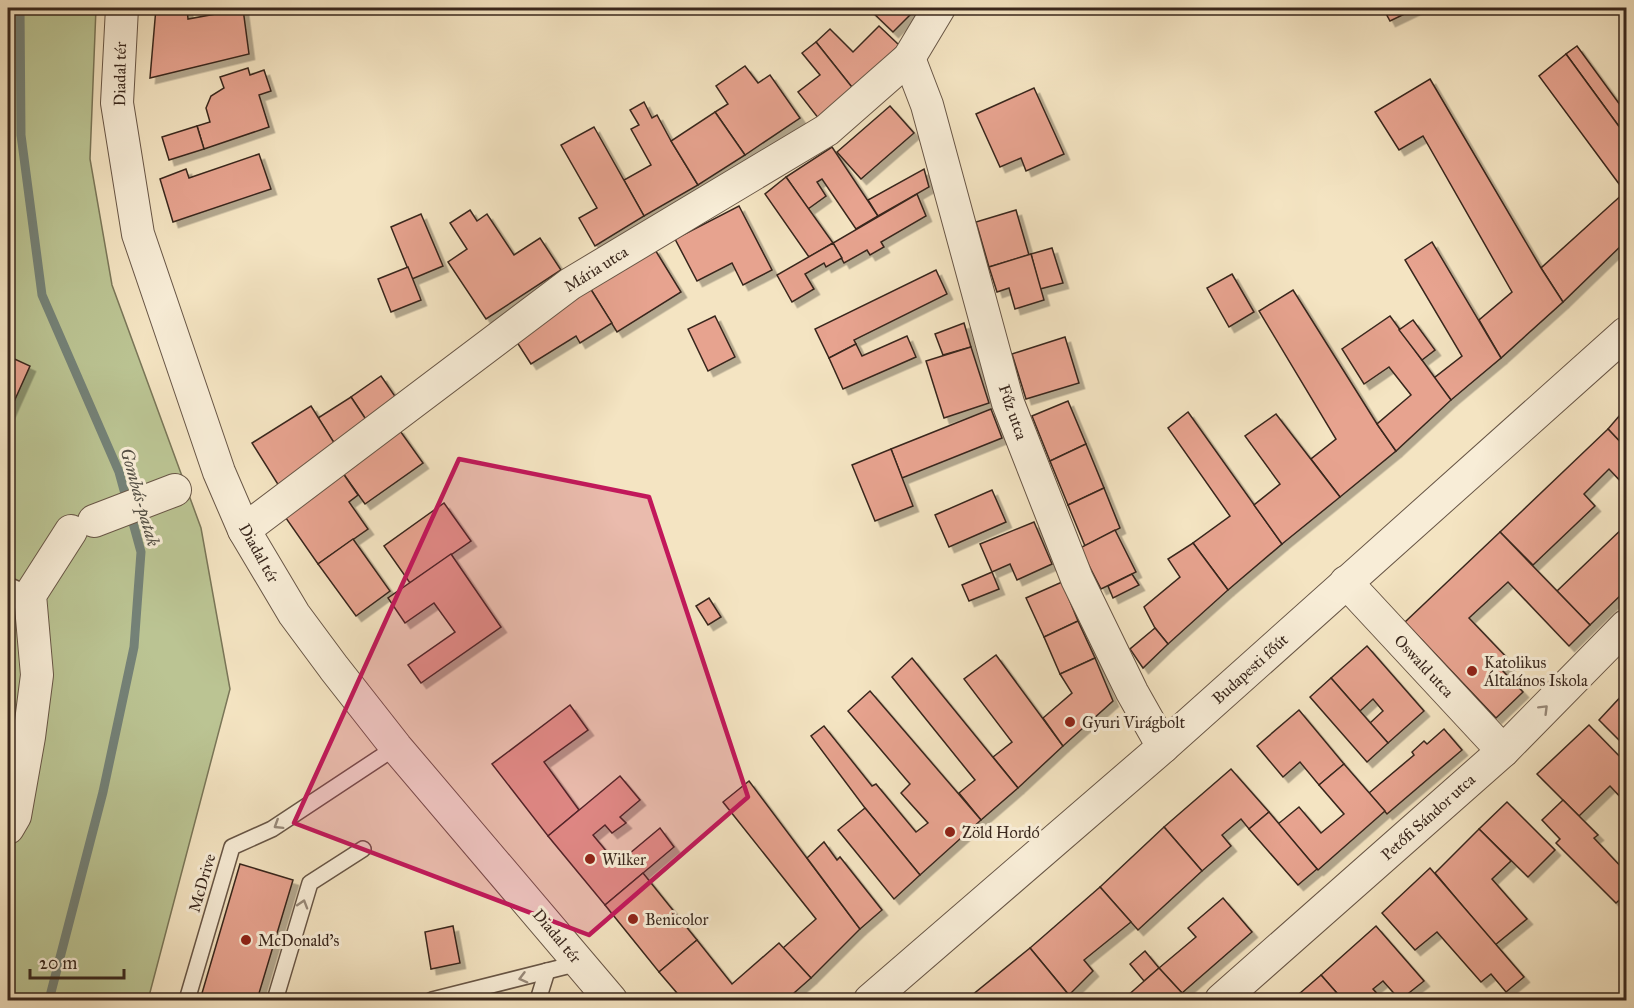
<svg xmlns="http://www.w3.org/2000/svg" width="1634" height="1008" viewBox="0 0 1634 1008" font-family="'IM FELL Great Primer',serif">
<style>
.green{fill:#bbc493;stroke:#7a7658;stroke-width:1.5}
.lines{fill:none;stroke-linecap:round;stroke-linejoin:round}
.stream{stroke:#748278;stroke-width:9}
.building{fill:#e7a38f;stroke:#39271d;stroke-width:1.5;filter:url(#shadow)}
.lane-casing{stroke:#685646;stroke-width:18}
.street-casing{stroke:#685646;stroke-width:34}
.lane{stroke:#f8edd7;stroke-width:15}
.street{stroke:#f8edd7;stroke-width:32}
.oneway{stroke:#988a7a}
.marked{fill:#c2185b;fill-opacity:0.2;stroke:#c2185b;stroke-width:4.5;stroke-linejoin:round}
.poi-dot{fill:#8f2418;stroke:#f8edd7;stroke-width:2}
.labels{text-anchor:middle;dominant-baseline:central;stroke-width:6;stroke-linejoin:round;paint-order:stroke}
.street-label{font-size:16px;fill:#39271d;stroke:#f8edd7}
.poi-label{font-size:16px;fill:#39271d;stroke:#f8edd7;text-anchor:start}
.water-label{font-size:18px;font-style:italic;fill:#524d43;stroke:#f8edd7}
</style>
<defs>
<filter id="shadow"><feDropShadow dx="5.5" dy="5.5" stdDeviation="0" flood-color="#0004"/></filter>
</defs>
<rect width="100%" height="100%" fill="#f4e4c2"/>
<filter id="stains"><feTurbulence type="fractalNoise" baseFrequency=".00333" numOctaves="4"/><feColorMatrix values="0 0 0 0 .2 0 0 0 0 .09 0 0 0 0 .02 0 0 0 .5 -.17"/></filter>
<radialGradient id="worn" r=".72"><stop offset=".6" stop-color="#630" stop-opacity="0"/><stop offset="1" stop-color="#630" stop-opacity=".3"/></radialGradient>
<polygon class="green" points="8,8 96,8 90,159 112,285 201,528 230,689 148,1000 8,1000"/>
<g class="lines">
<polyline class="stream" points="20,8 21,135 42,295 119,472 141,552 134,647 103,792 49,1000"/>
</g>
<g class="building">
<polygon points="156,8 187,8 188,19 243,9 249,54 150,78"/>
<polygon points="868,8 917,8 893,32"/>
<polygon points="1383,8 1417,8 1390,21"/>
<polygon points="879,26 899,45 855,91 816,42 830,29 853,52"/>
<polygon points="816,42 855,91 819,119 798,92 820,75 802,53"/>
<polygon points="1577,46 1626,113 1626,136 1566,54"/>
<polygon points="1566,54 1626,136 1626,241 1563,302 1541,268 1625,192 1539,76"/>
<polygon points="745,66 758,83 770,75 800,118 745,155 715,112 728,104 716,86"/>
<polygon points="248,68 250,75 264,70 271,91 259,95 269,127 204,149 197,126 210,122 206,108 211,96 224,88 220,77"/>
<polygon points="1430,79 1541,268 1563,302 1501,358 1479,320 1512,292 1423,136 1399,150 1375,112"/>
<polygon points="1034,88 1064,154 1026,171 1021,158 1000,167 976,114"/>
<polygon points="644,102 652,118 657,115 671,141 698,185 644,216 624,180 651,165 631,129 639,125 630,110"/>
<polygon points="890,106 914,133 861,179 837,152"/>
<polygon points="715,112 745,155 698,185 671,141"/>
<polygon points="197,126 204,149 169,160 162,137"/>
<polygon points="594,127 644,216 595,246 579,218 597,208 561,145"/>
<polygon points="832,147 878,216 856,229 822,179 817,182 826,196 808,209 786,177"/>
<polygon points="259,154 271,189 173,222 160,179 186,169 189,178"/>
<polygon points="924,169 929,187 878,216 868,200"/>
<polygon points="786,177 833,243 809,257 765,194"/>
<polygon points="917,194 926,216 881,242 884,247 870,255 867,250 844,263 833,243"/>
<polygon points="739,206 772,270 743,285 732,263 697,281 675,239"/>
<polygon points="470,210 477,221 487,214 514,255 540,238 561,270 486,319 448,262 467,249 450,223"/>
<polygon points="1016,210 1029,255 989,267 976,222"/>
<polygon points="421,214 443,266 412,279 391,227"/>
<polygon points="1432,242 1501,358 1451,400 1434,378 1462,356 1405,260"/>
<polygon points="833,243 842,258 826,267 824,263 805,274 814,289 792,302 777,275"/>
<polygon points="654,248 681,292 617,332 590,288"/>
<polygon points="1052,248 1063,283 1040,289 1031,254"/>
<polygon points="1031,254 1044,300 1015,309 1009,288 997,292 989,267"/>
<polygon points="408,267 421,300 391,312 378,279"/>
<polygon points="936,270 947,294 854,340 856,344 829,358 815,329"/>
<polygon points="1232,274 1254,312 1229,327 1207,288"/>
<polygon points="590,288 612,323 580,343 576,336 531,364 513,336"/>
<polygon points="1293,290 1377,424 1396,451 1340,497 1311,459 1336,439 1259,311"/>
<polygon points="715,316 735,357 708,371 688,329"/>
<polygon points="1390,316 1451,400 1396,451 1377,424 1411,395 1389,367 1364,384 1342,349"/>
<polygon points="1413,320 1435,350 1422,360 1399,330"/>
<polygon points="964,323 971,347 943,355 935,334"/>
<polygon points="907,336 916,357 843,389 829,358 856,344 862,356"/>
<polygon points="1065,337 1079,383 1026,399 1012,354"/>
<polygon points="971,347 989,403 944,418 926,361"/>
<polygon points="8,356 30,366 8,415"/>
<polygon points="381,376 401,405 371,427 351,397"/>
<polygon points="351,397 371,427 338,449 318,418"/>
<polygon points="1068,401 1086,444 1050,461 1032,416"/>
<polygon points="311,406 338,449 279,486 252,443"/>
<polygon points="1626,408 1626,448 1608,429"/>
<polygon points="991,409 1002,438 902,478 891,449"/>
<polygon points="1188,412 1282,544 1228,590 1193,543 1230,516 1168,428"/>
<polygon points="1276,414 1340,497 1282,544 1254,505 1280,484 1245,436"/>
<polygon points="398,428 423,463 365,504 340,469"/>
<polygon points="1608,429 1626,448 1626,487 1609,469 1584,494 1595,506 1533,565 1500,532"/>
<polygon points="1086,444 1104,488 1068,505 1050,461"/>
<polygon points="891,449 913,506 875,521 852,465"/>
<polygon points="340,469 358,495 349,502 368,529 318,564 281,511"/>
<polygon points="1104,488 1120,528 1085,546 1068,505"/>
<polygon points="992,490 1006,522 949,547 935,515"/>
<polygon points="444,503 471,541 410,583 384,546"/>
<polygon points="1034,522 1052,564 1017,580 1010,564 992,572 980,544"/>
<polygon points="1626,525 1626,590 1590,625 1557,591"/>
<polygon points="1115,530 1136,572 1101,589 1080,548"/>
<polygon points="1500,532 1590,625 1569,646 1508,582 1469,618 1512,663 1503,671 1523,692 1496,718 1405,622"/>
<polygon points="353,539 390,591 356,616 318,564"/>
<polygon points="1193,543 1228,590 1168,644 1155,628 1144,607 1180,577 1168,559"/>
<polygon points="451,554 501,627 421,683 408,665 455,632 434,603 405,623 388,598"/>
<polygon points="992,572 999,589 969,601 962,585"/>
<polygon points="1132,574 1139,585 1113,598 1108,586"/>
<polygon points="1062,582 1078,621 1044,637 1026,598"/>
<polygon points="709,598 721,617 708,625 696,606"/>
<polygon points="1078,621 1095,658 1060,674 1044,637"/>
<polygon points="1155,628 1168,644 1143,668 1130,649"/>
<polygon points="1367,646 1424,711 1388,743 1370,723 1383,711 1373,699 1360,711 1331,678"/>
<polygon points="996,655 1063,746 1018,788 993,757 1012,742 964,679"/>
<polygon points="912,658 1018,788 981,820 959,793 975,780 892,677"/>
<polygon points="1095,658 1113,701 1063,746 1043,718 1072,693 1060,674"/>
<polygon points="1331,678 1388,743 1367,762 1310,697"/>
<polygon points="870,691 981,820 920,875 865,808 811,736 824,726 872,786 876,784 916,832 928,823 901,793 910,784 848,711"/>
<polygon points="1626,691 1626,747 1599,720"/>
<polygon points="570,705 588,730 544,762 579,810 548,836 492,764"/>
<polygon points="1299,710 1344,764 1319,785 1300,762 1283,777 1257,746"/>
<polygon points="1589,725 1626,763 1626,803 1610,786 1579,816 1537,774"/>
<polygon points="1444,729 1462,750 1387,814 1369,793 1414,755 1412,752 1424,741 1427,744"/>
<polygon points="1344,764 1385,811 1318,870 1278,824 1299,807 1321,833 1344,814 1319,785"/>
<polygon points="1231,769 1269,812 1249,829 1241,819 1222,835 1231,846 1202,871 1164,827"/>
<polygon points="620,776 640,800 620,817 626,823 612,833 605,825 593,835 617,864 660,828 674,847 605,905 548,836"/>
<polygon points="749,781 860,929 811,978 783,948 816,919 723,802"/>
<polygon points="1563,800 1598,835 1594,838 1626,872 1626,894 1616,903 1556,843 1560,839 1542,820"/>
<polygon points="1507,802 1555,850 1528,877 1479,829"/>
<polygon points="865,808 920,875 894,899 838,830"/>
<polygon points="1269,812 1317,869 1298,885 1249,829"/>
<polygon points="1164,827 1202,871 1138,930 1100,887"/>
<polygon points="1479,829 1511,861 1492,879 1527,919 1495,945 1435,873"/>
<polygon points="824,842 837,860 840,857 882,910 860,929 807,858"/>
<polygon points="240,864 293,880 257,1000 200,1000"/>
<polygon points="1430,868 1524,977 1506,992 1491,974 1481,982 1437,932 1415,950 1382,913"/>
<polygon points="643,873 697,940 659,972 605,905"/>
<polygon points="1100,887 1131,922 1084,960 1093,971 1069,995 1030,948"/>
<polygon points="1223,898 1252,932 1182,993 1159,968 1196,937 1188,928"/>
<polygon points="453,926 460,963 431,969 425,932"/>
<polygon points="1376,926 1424,981 1400,1000 1383,981 1373,989 1383,1000 1343,1000 1321,975"/>
<polygon points="697,940 732,984 779,943 811,978 786,1000 683,1000 659,972"/>
<polygon points="1030,948 1073,1000 966,1000"/>
<polygon points="1145,951 1159,968 1144,981 1130,964"/>
<polygon points="1159,968 1182,993 1174,1000 1129,1000 1126,997"/>
<polygon points="1321,975 1343,1000 1292,1000"/>
</g>
<g class="lines">
<defs>
<g id="lane">
<polyline points="8,585 30,595"/>
<polyline points="187,1000 232,847 272,829 396,747"/>
<polyline points="275,1000 310,883 363,849"/>
<polyline points="432,1000 579,963"/>
<polyline points="538,1000 547,971"/>
</g>
<g id="street">
<polyline points="122,8 117,103 138,234 219,472 244,530 294,614 334,668 396,747 611,1000"/>
<polyline points="909,58 927,105 1008,403 1077,579 1132,692 1163,747"/>
<polyline points="94,521 175,490"/>
<polyline points="244,530 570,284 827,130 909,58 939,8"/>
<polyline points="1346,582 1503,751"/>
<polyline points="8,828 15,816 29,737 37,675 30,595 71,531"/>
<polyline points="870,1000 1163,747 1626,333"/>
<polyline points="1221,1000 1503,751 1626,626"/>
</g>
</defs>
<use href="#lane" class="lane-casing"/>
<use href="#street" class="street-casing"/>
<use href="#lane" class="lane"/>
<use href="#street" class="street"/>
</g>
<defs><path id="oneway-chevron" d="M-2-3.5L2.5 0L-2 3.5" fill="none" stroke-width="1.6" stroke-linecap="round" stroke-linejoin="round" transform="scale(1.5)"/></defs>
<g class="oneway">
<use href="#oneway-chevron" transform="translate(1544 709) rotate(-45)"/>
<use href="#oneway-chevron" transform="translate(278 825) rotate(148)"/>
<use href="#oneway-chevron" transform="translate(303 904) rotate(-73)"/>
<use href="#oneway-chevron" transform="translate(523 978) rotate(165)"/>
</g>
<path class="marked" d="M459,459L649,497L748,797L589,935L294,823Z"/>
<g class="poi-dot">
<circle cx="1472" cy="671" r="6"/>
<circle cx="1070" cy="722" r="6"/>
<circle cx="950" cy="832" r="6"/>
<circle cx="590" cy="859" r="6"/>
<circle cx="633" cy="919" r="6"/>
<circle cx="246" cy="940" r="6"/>
</g>
<g class="labels">
<g class="street-label">
<text transform="translate(120 74) rotate(-89)">Diadal tér</text>
<text transform="translate(596 269) rotate(-32)">Mária utca</text>
<text transform="translate(1013 412) rotate(71)">Fűz utca</text>
<text transform="translate(259 553) rotate(61)">Diadal tér</text>
<text transform="translate(1424 666) rotate(47)">Oswald utca</text>
<text transform="translate(1250 669) rotate(-42)">Budapesti főút</text>
<text transform="translate(1428 817) rotate(-42)">Petőfi Sándor utca</text>
<text transform="translate(202 883) rotate(-74)">McDrive</text>
<text transform="translate(557 936) rotate(50)">Diadal tér</text>
</g>
<g class="poi-label">
<text x="1484" y="662">Katolikus<tspan x="1484" dy="18">Általános Iskola</tspan></text>
<text x="1082" y="722">Gyuri Virágbolt</text>
<text x="962" y="832">Zöld Hordó</text>
<text x="602" y="859">Wilker</text>
<text x="645" y="919">Benicolor</text>
<text x="258" y="940">McDonald's</text>
</g>
<g class="water-label">
<text transform="translate(140 497) rotate(74)">Gombás-patak</text>
</g>
</g>
<rect width="1634" height="1008" fill="none" stroke="#f4e4c2" stroke-width="30"/>
<rect x="9" y="9" width="1616" height="990" fill="none" stroke="#39271d" stroke-width="3"/>
<rect x="15" y="15" width="1604" height="978" fill="none" stroke="#39271d" stroke-width="1.5"/>
<path d="M30 969v9h94v-9" fill="none" stroke="#39271d" stroke-width="3"/>
<text x="39" y="969" font-size="18" fill="#39271d" stroke="#f8edd7" stroke-width="4.5" paint-order="stroke">20 m</text>
<rect width="100%" height="100%" filter="url(#stains)"/>
<rect width="100%" height="100%" fill="url(#worn)"/>
</svg>
